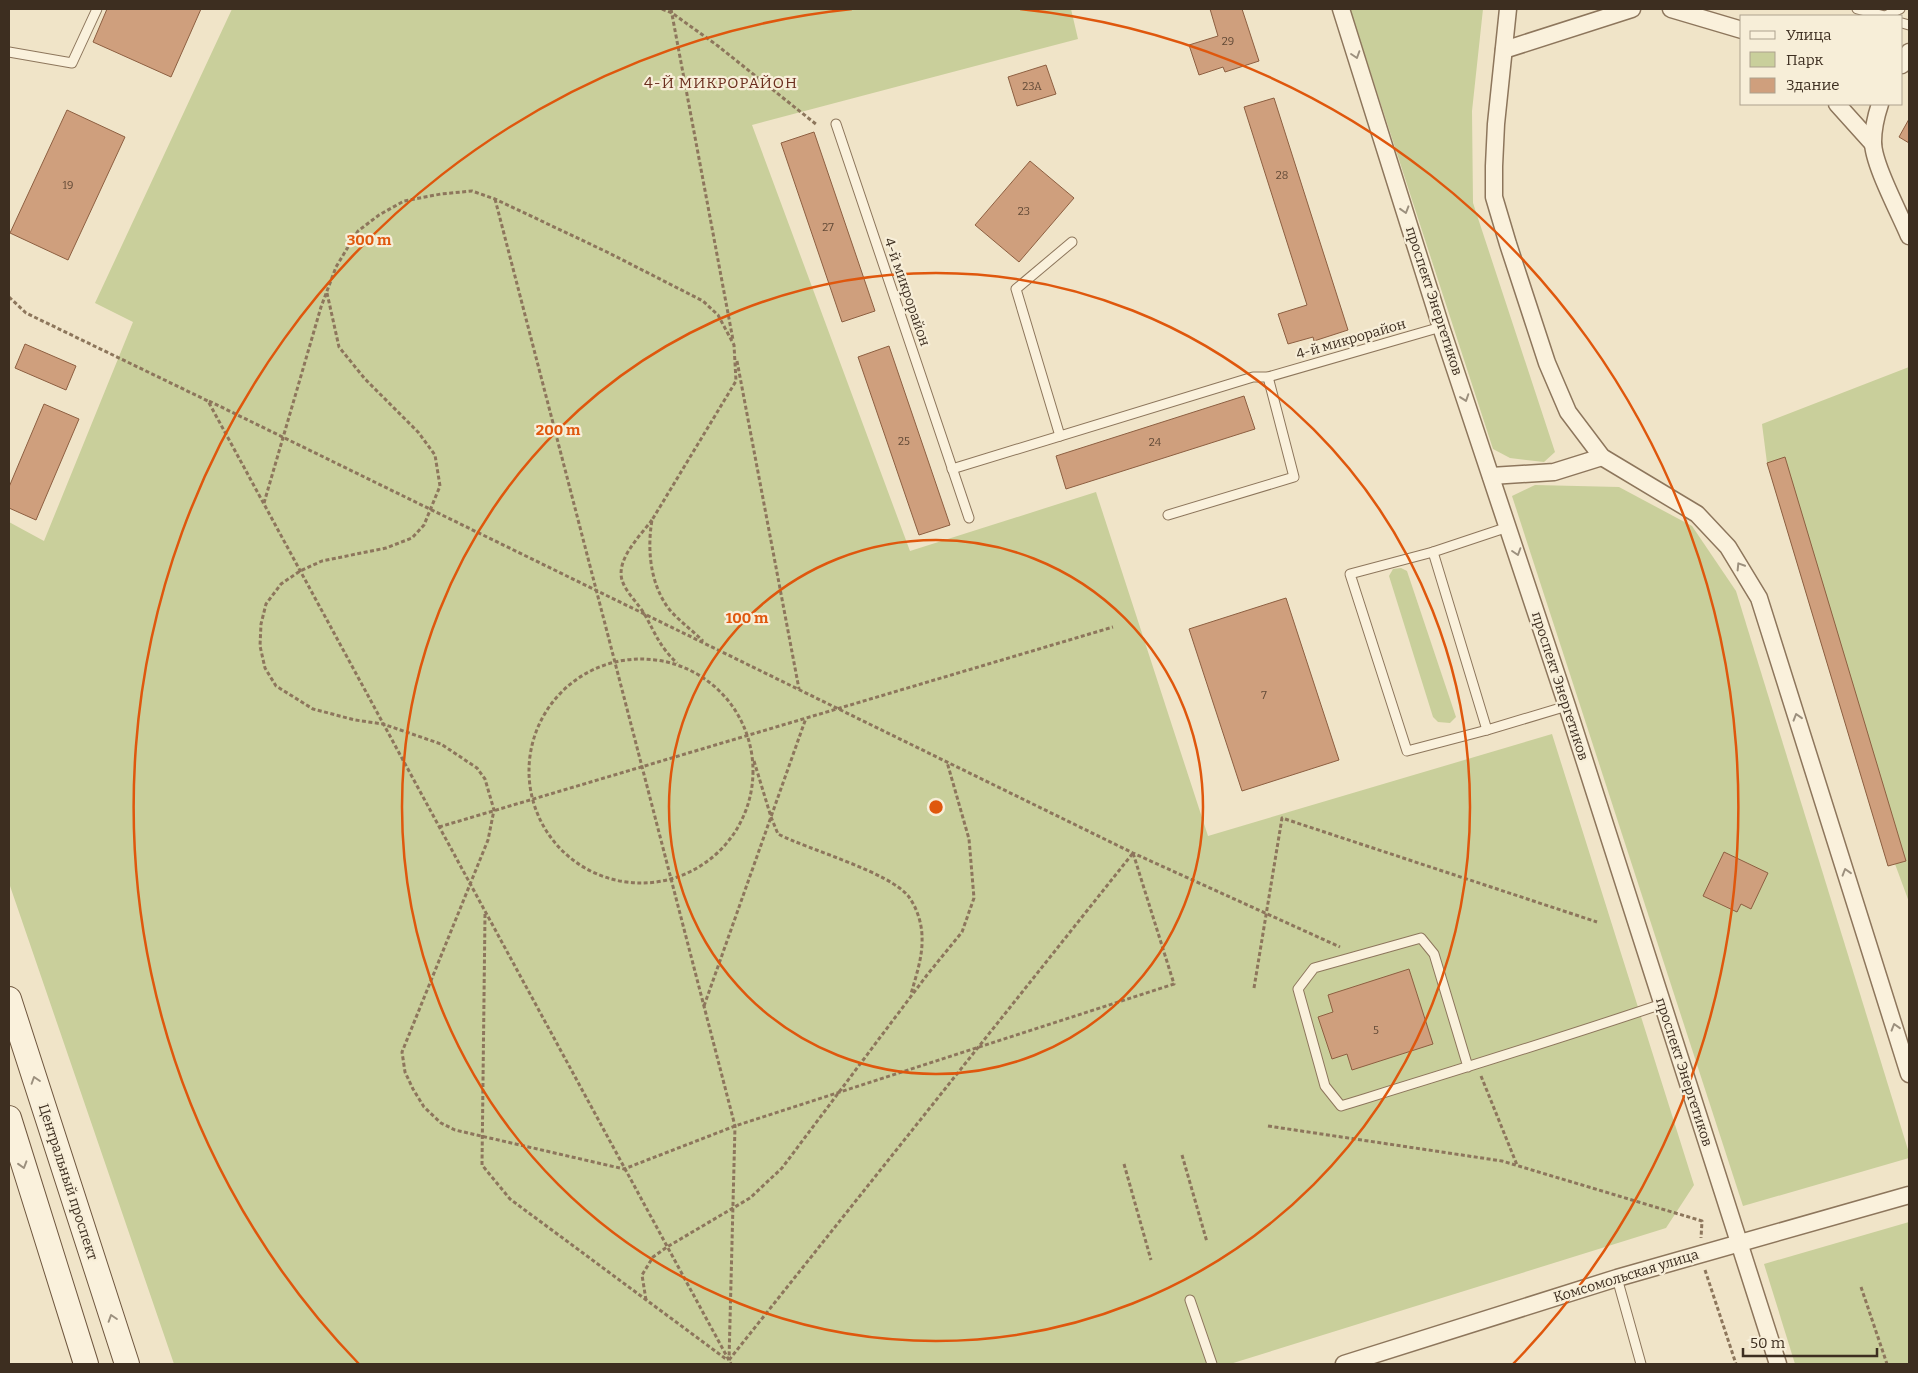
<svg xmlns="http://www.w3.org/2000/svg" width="1918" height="1373" viewBox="0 0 1918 1373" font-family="Bitter,serif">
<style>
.green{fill:#c9cf9b}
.building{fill:#cf9f7d;stroke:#8d5f41}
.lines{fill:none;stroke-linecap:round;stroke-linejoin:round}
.service-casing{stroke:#8d765c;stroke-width:11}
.minor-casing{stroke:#8d765c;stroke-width:19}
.secondary-casing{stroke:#6f573f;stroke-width:26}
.path{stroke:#8d765c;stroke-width:3;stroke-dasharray:4 2.5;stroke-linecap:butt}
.service{stroke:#faf1dc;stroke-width:9}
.minor{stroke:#faf1dc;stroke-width:16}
.secondary{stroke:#faf1dc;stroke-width:24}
.oneway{stroke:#9c907e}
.ring{fill:none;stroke:#df570d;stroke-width:2.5}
.labels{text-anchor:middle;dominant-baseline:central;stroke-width:4.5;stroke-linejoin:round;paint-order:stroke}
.number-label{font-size:11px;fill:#624a37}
.street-label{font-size:14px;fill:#3d2e20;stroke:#f7eed8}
.neighbourhood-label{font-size:15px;letter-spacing:1px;fill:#6b2e1e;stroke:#f7eed8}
.centre{fill:#df570d;stroke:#f7eed8;stroke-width:2.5}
.ring-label{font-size:15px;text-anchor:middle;font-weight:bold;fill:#df570d;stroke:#f7eed8;stroke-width:4.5;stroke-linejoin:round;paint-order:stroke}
</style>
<rect width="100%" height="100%" fill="#f0e4c8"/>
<g class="green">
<polygon points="232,9 1071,9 1078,39 752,125 910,551 1096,492 1208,836 1552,734 1694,1185 1666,1228 1230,1364 174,1364 9,883 9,522 44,541 133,322 95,303"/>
<polygon points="1350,9 1483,9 1472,111 1473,203 1555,452 1544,462 1510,458 1493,449"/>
<polygon points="1909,367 1909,902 1895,864 1888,866 1767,463 1762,424"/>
<polygon points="1535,485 1619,487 1692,526 1736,591 1909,1153 1909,1158 1743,1206 1512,496"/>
<polygon points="1401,568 1407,571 1456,717 1450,723 1438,722 1433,717 1389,576 1393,569"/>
<polygon points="1909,1222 1909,1364 1795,1364 1764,1264"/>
</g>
<g class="building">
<polygon points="107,9 201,9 171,77 93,42"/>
<polygon points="1210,9 1242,9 1259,61 1225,72 1223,67 1199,75 1189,45 1218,36"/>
<polygon points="1046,65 1056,94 1017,106 1008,77"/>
<polygon points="1274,98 1348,330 1314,341 1313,337 1288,344 1278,314 1307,305 1244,107"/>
<polygon points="67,110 125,137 68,260 10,233"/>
<polygon points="1909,119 1909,143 1899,137"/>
<polygon points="814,132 875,311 842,322 781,143"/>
<polygon points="1030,161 1074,198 1019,262 975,225"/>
<polygon points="25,344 76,366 66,390 15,368"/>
<polygon points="889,346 950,525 919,535 858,357"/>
<polygon points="1244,396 1255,429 1066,489 1056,456"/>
<polygon points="44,404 79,419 36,520 9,508 9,487"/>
<polygon points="1785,457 1906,861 1888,866 1767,463"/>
<polygon points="1286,598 1339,760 1242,791 1189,629"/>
<polygon points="1724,852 1768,873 1751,909 1741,904 1737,912 1703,896"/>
<polygon points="1409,969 1433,1044 1352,1070 1347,1054 1332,1059 1318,1017 1333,1012 1328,995"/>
</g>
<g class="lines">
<defs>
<g id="service">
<polyline points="1857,9 1885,16 1900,9"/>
<polyline points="1902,23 1909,25"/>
<polyline points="9,52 72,63 97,9"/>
<polyline points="836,124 969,518"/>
<polyline points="1060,436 1016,289 1072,242"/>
<polyline points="952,469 1253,377 1268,377 1441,327"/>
<polyline points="1168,515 1294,477 1268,377"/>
<polyline points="1508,527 1433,552 1487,730 1567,706"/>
<polyline points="1433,552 1350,574 1407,751 1487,730"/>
<path d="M1468,1067L1434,954L1421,938L1314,968L1298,989L1325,1086L1341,1106C1448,1073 1556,1040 1662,1004"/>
<polyline points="1617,1278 1641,1364"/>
<polyline points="1190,1300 1212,1364"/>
</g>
<g id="minor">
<polyline points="1341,9 1441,327 1567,706 1778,1364"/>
<polyline points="1508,9 1496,124 1494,166 1494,197 1508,244 1547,363 1568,412 1602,457 1697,514 1728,547 1759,598 1909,1074"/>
<polyline points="1671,9 1742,30"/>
<polyline points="1504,50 1632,9"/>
<polyline points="1902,65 1909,52"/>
<polyline points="1837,104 1873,144"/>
<path d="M1880,104C1876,116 1873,129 1873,142C1873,164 1900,214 1909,236"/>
<polyline points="1491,476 1554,472 1602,457"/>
<polyline points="1344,1364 1617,1278 1909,1195"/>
</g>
<g id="secondary">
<polyline points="9,999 127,1364"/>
<polyline points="9,1118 86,1364"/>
</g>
</defs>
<use href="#service" class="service-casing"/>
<use href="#minor" class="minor-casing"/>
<use href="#secondary" class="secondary-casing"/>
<g class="path">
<polyline points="662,9 672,13 718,46 817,125"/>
<polyline points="671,9 733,340"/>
<polyline points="495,199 735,1126 729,1360"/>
<polyline points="327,293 339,347 365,379 418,432 435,455 440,486 424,525 412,538 386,548 322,561 300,571 281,584 266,604 261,624 260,646 265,668 276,686 313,709 355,720 383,724 441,744 477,768 485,779 494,810 488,840 402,1052 405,1072 413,1089 424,1107 441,1123 455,1130 624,1169 735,1126 1174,984 1133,853"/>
<polyline points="9,297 26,313 208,401 731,1364"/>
<polyline points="737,361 799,689"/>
<polyline points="209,401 1133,853 1340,947"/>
<path d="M264,503L321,307L336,267L348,247L358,231L379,215L404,201L441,194L472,191L495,199L607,252L703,301L718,315L734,345L736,381L652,520C647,549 650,584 669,609C679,621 692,630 703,641"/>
<path d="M652,520C640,536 616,559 622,580C626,593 639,604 645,615C656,635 660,647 677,663"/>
<circle cx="641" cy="771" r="112"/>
<path d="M754,761L771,817L778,834C809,850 890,872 909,897C917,908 922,924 922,937C923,956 916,976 911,994"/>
<polyline points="439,827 1113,627"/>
<polyline points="485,914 482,1165 510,1199 726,1359"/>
<polyline points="1254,988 1282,818 1597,922"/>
<polyline points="704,1006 806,718"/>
<polyline points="1481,1076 1517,1165"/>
<polyline points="1268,1126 1502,1161 1702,1221 1701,1238"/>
<polyline points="1182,1155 1207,1242"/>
<polyline points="1124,1164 1151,1260"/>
<polyline points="1705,1270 1736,1364"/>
<polyline points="1861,1287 1887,1364"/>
<polyline points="646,1300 642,1275 653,1257 667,1247 750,1198 782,1168 927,975 962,932 974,898 969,839 947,762"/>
<polyline points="729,1360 1133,853"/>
</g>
<use href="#service" class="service"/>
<use href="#minor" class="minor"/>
<use href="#secondary" class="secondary"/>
</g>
<defs><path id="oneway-chevron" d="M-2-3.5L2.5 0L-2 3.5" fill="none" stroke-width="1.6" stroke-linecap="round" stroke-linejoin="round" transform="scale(1.25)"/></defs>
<g class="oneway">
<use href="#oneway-chevron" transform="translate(1356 55) rotate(72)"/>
<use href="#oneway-chevron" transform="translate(1405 210) rotate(73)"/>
<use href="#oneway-chevron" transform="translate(1465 398) rotate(71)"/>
<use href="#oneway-chevron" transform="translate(1517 552) rotate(72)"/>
<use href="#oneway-chevron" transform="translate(1740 566) rotate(-122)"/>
<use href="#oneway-chevron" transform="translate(1797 717) rotate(-107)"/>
<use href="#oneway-chevron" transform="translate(1846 872) rotate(-107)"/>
<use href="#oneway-chevron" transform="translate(1895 1027) rotate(-107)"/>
<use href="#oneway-chevron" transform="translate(35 1080) rotate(-108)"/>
<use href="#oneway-chevron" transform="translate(23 1165) rotate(73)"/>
<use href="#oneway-chevron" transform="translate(112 1318) rotate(-108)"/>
</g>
<g class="ring">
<circle cx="936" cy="807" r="267"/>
<circle cx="936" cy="807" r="534"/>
<path d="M359 1364A802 802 0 0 1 852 9M1020 9A802 802 0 0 1 1513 1364"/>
</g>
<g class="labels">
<g class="number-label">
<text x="1228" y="41">29</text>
<text x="1032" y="86">23А</text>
<text x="1282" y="175">28</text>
<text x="68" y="185">19</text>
<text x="1024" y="211">23</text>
<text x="828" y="227">27</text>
<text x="904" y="441">25</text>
<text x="1155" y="442">24</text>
<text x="1264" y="695">7</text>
<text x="1376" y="1030">5</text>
</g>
<g class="street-label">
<text transform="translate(907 292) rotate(71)">4-й микрорайон</text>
<text transform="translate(1434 301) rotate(72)">проспект Энергетиков</text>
<text transform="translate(1351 339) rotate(-16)">4-й микрорайон</text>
<text transform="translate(1560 686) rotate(72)">проспект Энергетиков</text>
<text transform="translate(1684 1072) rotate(72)">проспект Энергетиков</text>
<text transform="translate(68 1182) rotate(72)">Центральный проспект</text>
<text transform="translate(1626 1276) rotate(-17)">Комсомольская улица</text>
</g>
<g class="neighbourhood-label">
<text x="721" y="83">4-Й МИКРОРАЙОН</text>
</g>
</g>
<circle cx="936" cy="807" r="8" class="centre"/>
<g class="ring-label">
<text x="369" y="245">300 m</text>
<text x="558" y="435">200 m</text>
<text x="747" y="623">100 m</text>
</g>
<rect width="1918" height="1373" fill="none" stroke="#3d2e20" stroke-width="20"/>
<rect x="1740" y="15" width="162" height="90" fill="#f7eed8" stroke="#ada18e"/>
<rect x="1750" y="31" width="25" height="8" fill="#faf1dc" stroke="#ada18e"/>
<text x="1786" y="40" font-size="15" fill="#3d2e20">Улица</text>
<rect x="1750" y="52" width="25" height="15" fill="#c9cf9b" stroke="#ada18e"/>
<text x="1786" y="65" font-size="15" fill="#3d2e20">Парк</text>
<rect x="1750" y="78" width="25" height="15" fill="#cf9f7d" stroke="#ada18e"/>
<text x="1786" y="90" font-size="15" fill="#3d2e20">Здание</text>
<path d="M1743 1348v8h134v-8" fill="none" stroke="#3d2e20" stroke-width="2.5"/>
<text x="1750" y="1348" font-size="15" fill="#3d2e20" stroke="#f7eed8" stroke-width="4" paint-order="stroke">50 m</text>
</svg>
